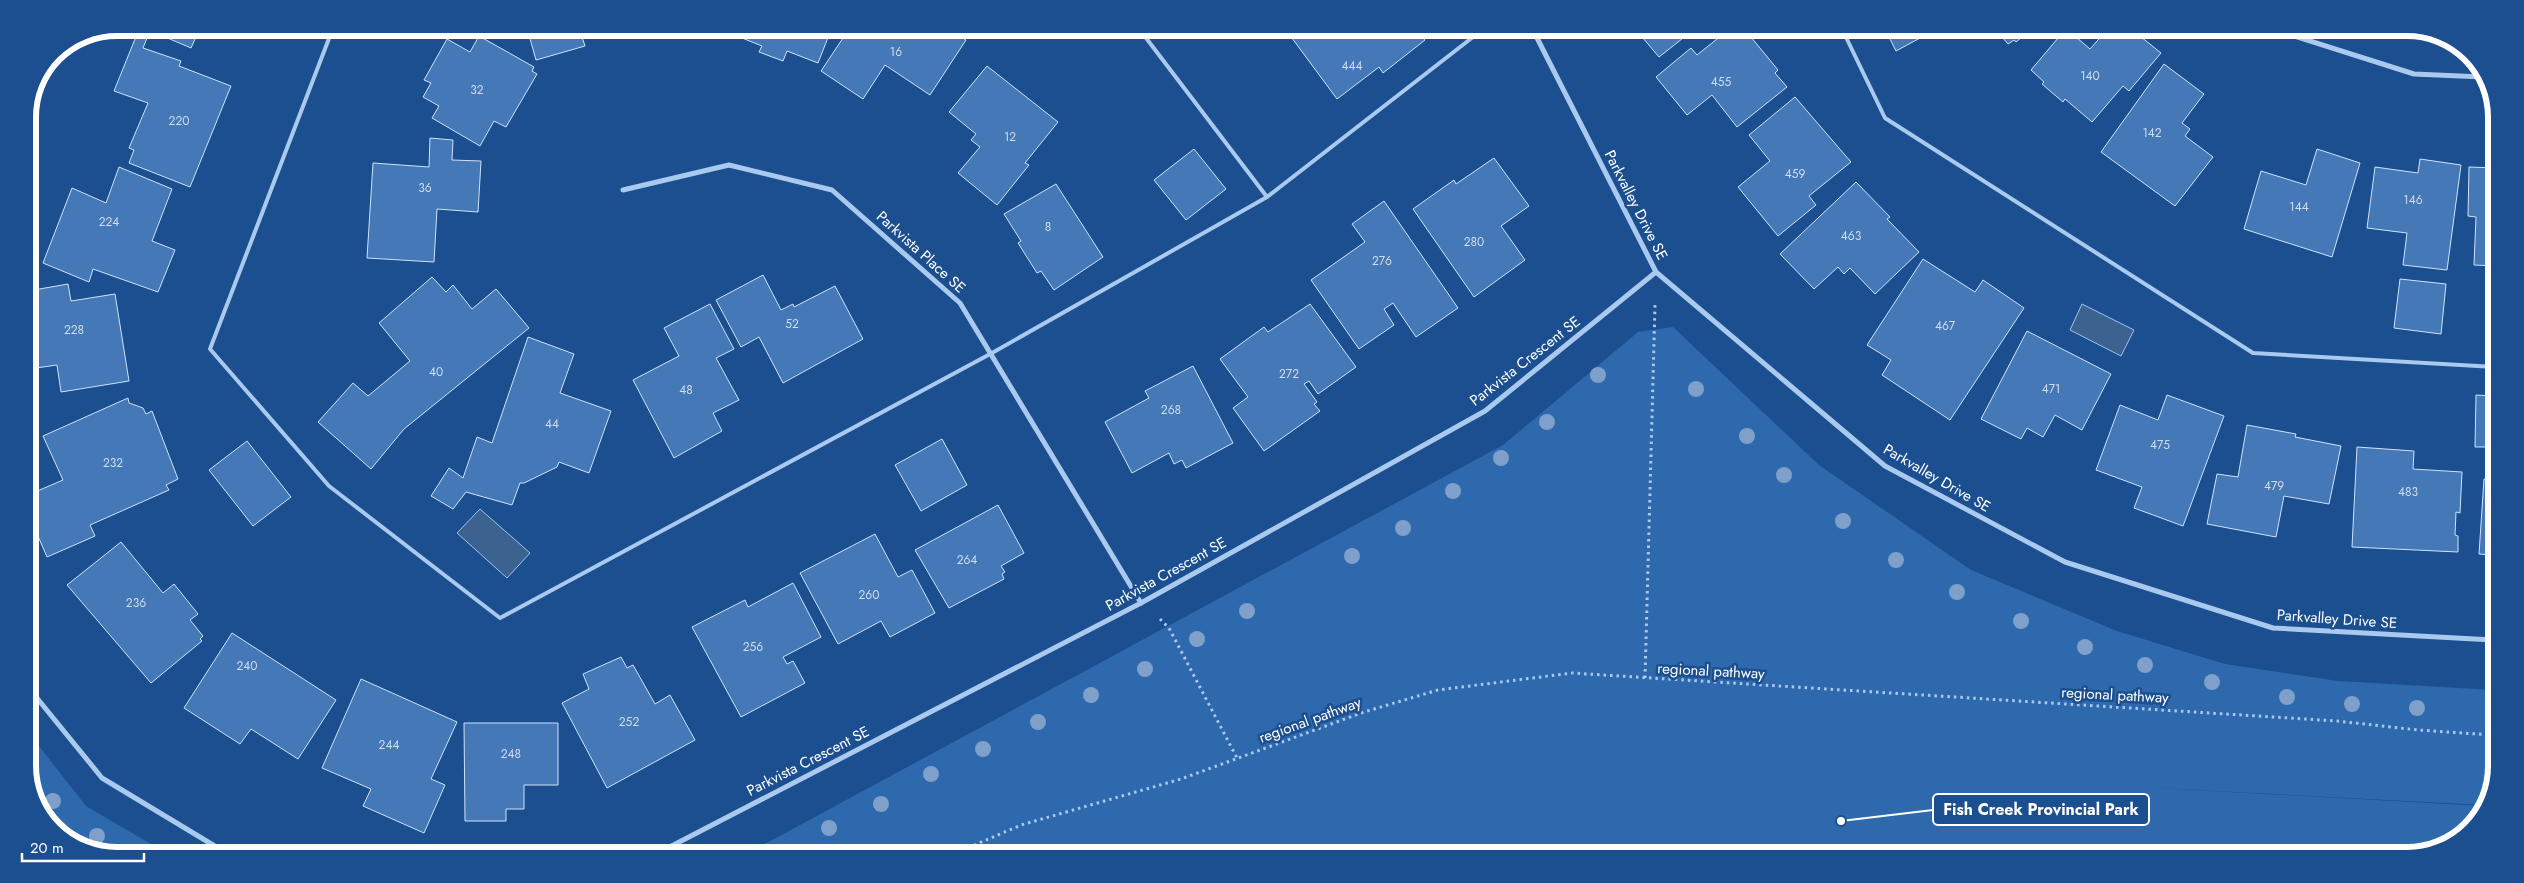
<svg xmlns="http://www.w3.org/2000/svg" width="2524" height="883" viewBox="0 0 2524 883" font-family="Jost,sans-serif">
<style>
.green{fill:#2e69ad}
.water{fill:#3c6290;stroke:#9cc4f0}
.building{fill:#4478b7;stroke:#cfe3fa}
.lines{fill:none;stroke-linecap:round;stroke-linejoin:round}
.path{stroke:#a9c9ee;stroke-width:3;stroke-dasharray:2.5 4;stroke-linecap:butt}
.service{stroke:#a9c9ee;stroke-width:4}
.minor{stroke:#a9c9ee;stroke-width:5}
.tree{fill:#7ea0ca}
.labels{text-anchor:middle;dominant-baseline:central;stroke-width:5;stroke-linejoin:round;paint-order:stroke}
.number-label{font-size:12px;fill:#d0dded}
.street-label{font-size:15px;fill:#fff;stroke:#1b4f8f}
.rim{fill:none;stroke:#fff;stroke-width:6}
.leader{fill:none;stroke:#fff;stroke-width:2}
.callout-dot{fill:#fff;stroke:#1b4f8f;stroke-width:2}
.callout{fill:#1b4f8f;stroke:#fff;stroke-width:2}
.callout-label{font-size:16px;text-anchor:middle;font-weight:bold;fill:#fff}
</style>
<rect width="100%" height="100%" fill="#1b4f8f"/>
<g class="green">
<polygon points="1673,327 1819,465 1971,570 2117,631 2225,664 2338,681 2493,690 2492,794 2484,805 2139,787 2484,806 2461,837 2407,855 750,852 1503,445 1638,332"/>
<polygon points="28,732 86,806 163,851 89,851 46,821 28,772"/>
</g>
<g class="water">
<polygon points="2082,304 2134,330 2121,356 2070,330"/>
<polygon points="480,509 530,553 507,578 457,533"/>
</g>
<g class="building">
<polygon points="144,28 200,28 191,48"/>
<polygon points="527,28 579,28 585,46 536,60"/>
<polygon points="734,29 838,29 835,38 829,35 818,63 787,51 783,61 759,52 762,46 732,34"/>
<polygon points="849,29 855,33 858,29 951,29 966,40 930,95 885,65 863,99 821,71"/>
<polygon points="1286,30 1417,30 1425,40 1383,73 1379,67 1337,99"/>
<polygon points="1637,31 1692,31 1659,57"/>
<polygon points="1727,31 1746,31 1778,70 1775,73 1787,87 1737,127 1712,95 1687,115 1656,77 1691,48 1697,55"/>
<polygon points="1886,31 1933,31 1896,51"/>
<polygon points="1997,31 2029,31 2016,42 2014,40 2008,44"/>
<polygon points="2064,31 2069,31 2090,49 2105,32 2135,32 2161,53 2129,91 2123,86 2092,122 2065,99 2063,102 2042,84 2044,82 2031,70"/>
<polygon points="137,34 147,38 143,48 181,61 179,66 231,86 190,187 129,163 134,150 129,148 148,103 114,91"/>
<polygon points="479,36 534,67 532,71 537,74 506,127 494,121 480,146 432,118 439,106 423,97 431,83 424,80 447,39 470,52"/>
<polygon points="2164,64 2204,94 2182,123 2190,129 2185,136 2213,157 2175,206 2101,152"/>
<polygon points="987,66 1058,122 1025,163 1029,165 997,205 958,173 980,147 971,140 976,134 949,112"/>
<polygon points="1795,97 1851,162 1809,196 1816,205 1778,236 1738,187 1770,161 1749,135"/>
<polygon points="430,138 453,140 452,160 481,161 478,212 437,209 434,262 367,258 373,163 429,167"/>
<polygon points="1194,149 1226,189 1186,220 1154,180"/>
<polygon points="2317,149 2360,163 2332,257 2244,229 2261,171 2306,185"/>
<polygon points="1494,158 1529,206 1501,226 1525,260 1474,297 1413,209 1454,180 1456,184"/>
<polygon points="2420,159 2461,165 2447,270 2403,265 2407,233 2367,228 2375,167 2418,173"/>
<polygon points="119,167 172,189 152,241 175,250 158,292 93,269 89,282 43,263 72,188 106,203"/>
<polygon points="2469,167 2496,168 2495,266 2474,265 2476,217 2468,216"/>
<polygon points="1856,182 1890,217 1887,219 1919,252 1875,294 1850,268 1844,274 1838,267 1814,289 1780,254"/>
<polygon points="1056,184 1103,257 1054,290 1041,271 1037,273 1018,243 1021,241 1004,214"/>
<polygon points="1384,201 1458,308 1416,337 1393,303 1384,309 1394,325 1359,349 1311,280 1365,242 1352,224"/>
<polygon points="1923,259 1975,292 1983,280 2024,308 1950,420 1882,375 1891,360 1867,345"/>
<polygon points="763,275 781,310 793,304 794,307 835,286 863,339 783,383 759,337 741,347 716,300"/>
<polygon points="432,277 446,292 453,285 472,309 496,289 529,328 404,429 371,469 318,422 353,383 368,396 410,361 379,323"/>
<polygon points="2400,279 2446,284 2441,334 2394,328"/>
<polygon points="68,284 71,301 115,294 129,381 61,392 57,365 29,369 28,291"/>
<polygon points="710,304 734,349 716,358 739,400 713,413 722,431 674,458 633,380 679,356 664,328"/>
<polygon points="1310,304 1356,367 1318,394 1309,381 1304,384 1317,402 1314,404 1320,411 1264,451 1233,408 1248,397 1220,359 1264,327 1268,332"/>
<polygon points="2027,331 2111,374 2082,430 2055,415 2043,437 2027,428 2021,439 1981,419"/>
<polygon points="528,337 574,354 560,393 611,411 589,473 559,462 557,467 524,483 520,483 512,505 466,492 453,509 431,496 449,468 463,478 477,437 492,443"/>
<polygon points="1193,366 1233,443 1186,468 1182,460 1174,464 1169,453 1132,473 1105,422 1149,398 1145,391"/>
<polygon points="2167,395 2224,416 2183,526 2134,508 2142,487 2096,470 2120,405 2158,420"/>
<polygon points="2476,395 2494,396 2494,447 2475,447"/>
<polygon points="128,398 129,403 143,408 146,414 152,411 178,479 166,485 169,490 90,525 95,536 47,557 28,513 28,495 63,480 43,436"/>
<polygon points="2247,425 2296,434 2295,437 2341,446 2329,504 2284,496 2276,537 2207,524 2217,474 2238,477"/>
<polygon points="942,439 967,485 921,511 895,465"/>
<polygon points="247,441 291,497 253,526 209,470"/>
<polygon points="2357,447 2414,451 2413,469 2462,472 2460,513 2456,512 2455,535 2458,536 2458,552 2352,547"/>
<polygon points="2484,479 2494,480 2493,555 2479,554"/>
<polygon points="998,505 1024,553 1001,566 1005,572 1002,574 1004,579 949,608 915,550"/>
<polygon points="875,534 898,577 912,570 935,613 890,637 881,621 838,644 800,573"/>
<polygon points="121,542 163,593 174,584 198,614 190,620 203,636 200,639 202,641 151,683 67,585"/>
<polygon points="793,583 821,637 783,657 787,664 793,661 805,683 741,717 692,627 745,600 748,607"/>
<polygon points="232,633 336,700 298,759 251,729 240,744 184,708"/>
<polygon points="621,657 627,668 633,665 655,704 670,695 695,740 607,788 562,703 589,689 583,674"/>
<polygon points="361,679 457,722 431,779 445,785 424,833 363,806 371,789 322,768"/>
<polygon points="464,723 558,723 558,785 524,785 524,809 506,809 506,821 465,821"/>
</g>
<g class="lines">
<g class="path">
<polyline points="1160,619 1169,628 1237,758"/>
<polyline points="1645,678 1655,305"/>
<polyline points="956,853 1021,825 1181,779 1364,712 1438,690 1572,673 2337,721 2418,730 2492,735"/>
</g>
<g class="service">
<polyline points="333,28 210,349 329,486 500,618 992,353 1267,197 1482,30"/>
<polyline points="1140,30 1267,197"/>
<polyline points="1843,31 1885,118 2253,353 2495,367"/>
</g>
<g class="minor">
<polyline points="1533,30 1656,272 1885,466 2065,562 2273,628 2493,640"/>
<polyline points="2282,32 2414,74 2483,77"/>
<polyline points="623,190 729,165 832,190 960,303 1141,603"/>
<polyline points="28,687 102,778 223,851"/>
<polyline points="660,852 1141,603 1485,411 1656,272"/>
</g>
</g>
<g class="tree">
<circle cx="1598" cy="375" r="8"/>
<circle cx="1696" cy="389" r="8"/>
<circle cx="1547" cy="422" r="8"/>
<circle cx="1747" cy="436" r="8"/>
<circle cx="1501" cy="458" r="8"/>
<circle cx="1784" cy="475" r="8"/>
<circle cx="1453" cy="491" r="8"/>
<circle cx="1843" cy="521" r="8"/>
<circle cx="1403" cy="528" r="8"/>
<circle cx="1352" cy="556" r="8"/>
<circle cx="1896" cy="560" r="8"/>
<circle cx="1957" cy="592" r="8"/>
<circle cx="1247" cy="611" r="8"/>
<circle cx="2021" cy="621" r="8"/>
<circle cx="1197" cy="639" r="8"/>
<circle cx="2085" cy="647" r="8"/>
<circle cx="2145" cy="665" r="8"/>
<circle cx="1145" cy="669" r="8"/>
<circle cx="2212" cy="682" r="8"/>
<circle cx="1091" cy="695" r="8"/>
<circle cx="2287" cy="697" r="8"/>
<circle cx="2352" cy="704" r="8"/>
<circle cx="2417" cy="708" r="8"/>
<circle cx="1038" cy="722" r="8"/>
<circle cx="983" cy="749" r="8"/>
<circle cx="931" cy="774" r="8"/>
<circle cx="53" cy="801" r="8"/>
<circle cx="881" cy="804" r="8"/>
<circle cx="829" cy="828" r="8"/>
<circle cx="97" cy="836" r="8"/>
</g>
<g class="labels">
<g class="number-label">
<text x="896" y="52">16</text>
<text x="1352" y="66">444</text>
<text x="2090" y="76">140</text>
<text x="1721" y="82">455</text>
<text x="477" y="90">32</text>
<text x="179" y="121">220</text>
<text x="2152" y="133">142</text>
<text x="1010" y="137">12</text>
<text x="1795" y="174">459</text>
<text x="425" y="188">36</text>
<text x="2413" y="200">146</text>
<text x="2299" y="207">144</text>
<text x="109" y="222">224</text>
<text x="1048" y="227">8</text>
<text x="1851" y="236">463</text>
<text x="1474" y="242">280</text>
<text x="1382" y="261">276</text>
<text x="792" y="324">52</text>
<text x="1945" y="326">467</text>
<text x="74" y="330">228</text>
<text x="436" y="372">40</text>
<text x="1289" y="374">272</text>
<text x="2051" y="389">471</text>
<text x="686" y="390">48</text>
<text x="1171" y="410">268</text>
<text x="552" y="424">44</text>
<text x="2160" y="445">475</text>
<text x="113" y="463">232</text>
<text x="2274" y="486">479</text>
<text x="2408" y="492">483</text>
<text x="967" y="560">264</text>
<text x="869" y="595">260</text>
<text x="136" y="603">236</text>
<text x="753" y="647">256</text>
<text x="247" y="666">240</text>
<text x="629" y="722">252</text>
<text x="389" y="745">244</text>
<text x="511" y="754">248</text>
</g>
<g class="street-label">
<text transform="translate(1636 205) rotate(63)">Parkvalley Drive SE</text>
<text transform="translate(921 252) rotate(42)">Parkvista Place SE</text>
<text transform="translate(1525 361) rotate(-38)">Parkvista Crescent SE</text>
<text transform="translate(1937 478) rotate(30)">Parkvalley Drive SE</text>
<text transform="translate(1166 574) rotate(-29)">Parkvista Crescent SE</text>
<text transform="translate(2337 619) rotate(4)">Parkvalley Drive SE</text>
<text transform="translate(1711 671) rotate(3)">regional pathway</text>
<text transform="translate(2115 695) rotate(3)">regional pathway</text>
<text transform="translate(1310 720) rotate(-20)">regional pathway</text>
<text transform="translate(808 761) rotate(-27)">Parkvista Crescent SE</text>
</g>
</g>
<path d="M0 0H2524V883H0ZM117 36H2407A81 81 0 0 1 2488 117V766A81 81 0 0 1 2407 847H117A81 81 0 0 1 36 766V117A81 81 0 0 1 117 36Z" fill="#1b4f8f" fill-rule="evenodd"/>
<path class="rim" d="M117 36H2407A81 81 0 0 1 2488 117V766A81 81 0 0 1 2407 847H117A81 81 0 0 1 36 766V117A81 81 0 0 1 117 36Z"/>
<path class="leader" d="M1841 821L1933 810"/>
<circle class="callout-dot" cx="1841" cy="821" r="5"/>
<rect class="callout" x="1933" y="794" width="216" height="31" rx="5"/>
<g class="callout-label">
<text x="2041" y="815">Fish Creek Provincial Park</text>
</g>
<path d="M22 853v8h122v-8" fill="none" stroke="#ffffff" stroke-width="2.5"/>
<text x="30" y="853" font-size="15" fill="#ffffff" stroke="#1b4f8f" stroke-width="4" paint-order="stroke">20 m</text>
</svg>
